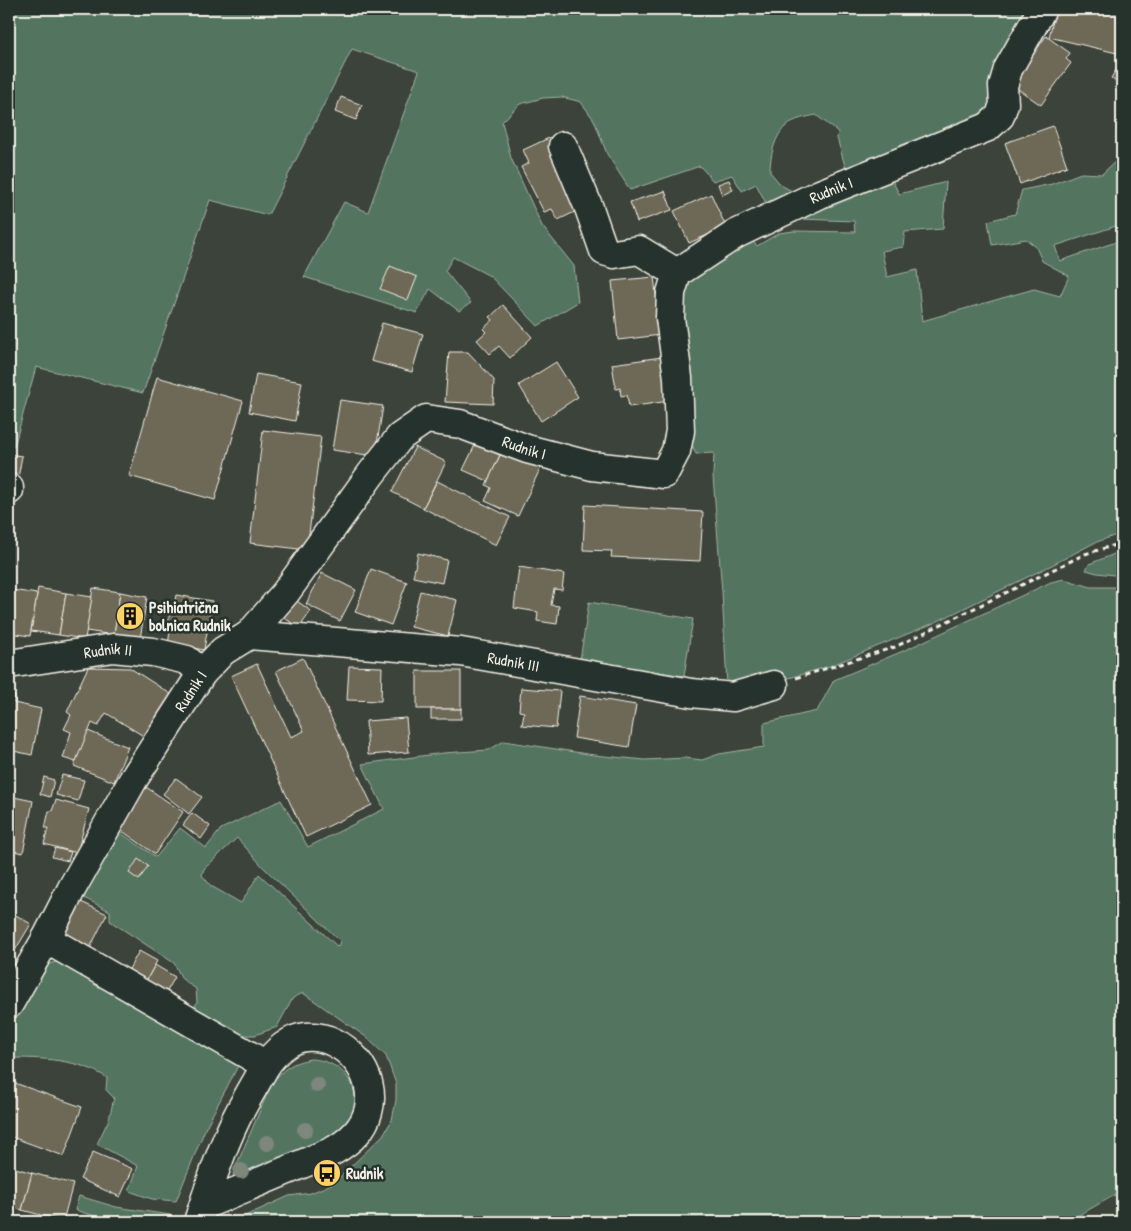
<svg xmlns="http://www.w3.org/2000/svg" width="1131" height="1231" viewBox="0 0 1131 1231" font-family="'Patrick Hand',sans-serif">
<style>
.green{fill:#52745e;stroke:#a3b2a3;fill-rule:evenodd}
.building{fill:#6e6857;stroke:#f4f1e8}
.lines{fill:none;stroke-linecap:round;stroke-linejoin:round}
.minor-casing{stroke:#f4f1e8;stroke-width:31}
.path{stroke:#f4f1e8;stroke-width:3;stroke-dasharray:5 4;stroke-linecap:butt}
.minor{stroke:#26332d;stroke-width:28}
.tree{fill:#7d877b}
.labels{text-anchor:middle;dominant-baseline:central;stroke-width:5;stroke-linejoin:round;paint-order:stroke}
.street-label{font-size:16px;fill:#f4f1e8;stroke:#26332d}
.poi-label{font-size:16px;font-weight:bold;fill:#f4f1e8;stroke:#26332d;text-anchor:start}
</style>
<rect width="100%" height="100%" fill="#3c433a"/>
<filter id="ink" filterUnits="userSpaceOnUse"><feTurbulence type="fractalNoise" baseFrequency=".02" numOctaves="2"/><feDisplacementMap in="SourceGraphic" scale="10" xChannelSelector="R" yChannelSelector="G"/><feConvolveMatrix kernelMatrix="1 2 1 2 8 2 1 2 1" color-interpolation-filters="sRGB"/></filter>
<g filter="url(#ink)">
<g class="green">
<path d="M9,9H1035L997,98L985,118L847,173L837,138L838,132L816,115C807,117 794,119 787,125C774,136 770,157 770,172L781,185L799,195L769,209L756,184L742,191L732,175L713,181L700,166L630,190L607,154L594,120L581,102L562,97L543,98L520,104L502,122L511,158L542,226L574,266L578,302L538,326L490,276L453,257L445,271L471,303L459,311L430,289L417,313L304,277L344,202L368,212L419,71L352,49L268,215L210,200L143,393L36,367L14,447L9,446V207L12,196L9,195Z"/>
<polygon points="1122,150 1122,224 1055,246 1060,261 1122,240 1122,533 1094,543 1054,564 934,623 830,666 789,678 727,685 722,592 713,476 714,453 696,454 692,445 692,413 680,309 683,285 748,236 757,246 779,233 794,231 855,232 854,221 801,219 803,212 891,178 899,194 946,182 943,229 905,232 903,247 882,251 887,277 917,270 922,321 1034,289 1060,296 1069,276 1042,261 1036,247 1026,239 992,245 988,221 1015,214 1022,190 1052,184 1081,173 1102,174 1120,157"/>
<polygon points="1122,551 1122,576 1097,573 1086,570 1089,564"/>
<path d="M1064,579L1091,587H1122V1191L1067,1222H238L247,1215L289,1196L311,1193L334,1183L383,1135L392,1120L396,1100V1084L386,1056L366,1037L303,993L293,998L277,1027L255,1035H236L192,1013L197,1002L196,989L182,979L174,963L110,921V911L82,897L118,831L156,857L180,828L206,848L221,829L281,800L308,847L384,809L362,764L443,753L489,750L504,741L594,755L645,760L685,758L702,760L719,754L764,747V723L817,711L834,680L903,651L1051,582ZM237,838L264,868L340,941L338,947L259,874L241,903L211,886L202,875L204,869Z"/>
<polygon points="589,602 693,619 684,676 580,660"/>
<path d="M56,962L85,976L232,1058L238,1066L206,1127L176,1201L152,1199L129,1191L138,1166L97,1144L109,1119L114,1098L106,1090L107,1078C80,1059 41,1058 9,1058V1018L11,1011L40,966Z"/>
<path d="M311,1059C336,1060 358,1079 355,1106C353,1118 345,1127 338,1136L234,1178L233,1173L271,1085C282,1069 292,1062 311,1059Z"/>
<polygon points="79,1196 116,1207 170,1215 166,1222 114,1222 75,1210"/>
</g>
<g class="building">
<polygon points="1056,9 1115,9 1122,11 1121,54 1049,37"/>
<polygon points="1046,36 1070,53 1066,59 1071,63 1041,105 1012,85"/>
<polygon points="1122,61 1122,86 1111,78"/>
<polygon points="341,97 362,105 356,120 335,112"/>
<polygon points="1053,126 1067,166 1020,184 1005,143"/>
<polygon points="551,137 585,207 558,220 552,209 544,212 521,167 529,163 523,150"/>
<polygon points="729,180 733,190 722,195 718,184"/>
<polygon points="665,191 672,210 637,222 630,202"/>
<polygon points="711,194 726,227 689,243 674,211"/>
<polygon points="390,266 417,277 408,300 380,289"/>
<polygon points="654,277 661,335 618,340 612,281"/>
<polygon points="503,305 532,337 510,358 499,346 490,354 477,340 486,332 483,329 493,320 490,317"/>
<polygon points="382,323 423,334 412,372 371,361"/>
<polygon points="449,352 468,352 494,380 493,404 445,402"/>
<polygon points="662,357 669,401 629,407 627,395 621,396 620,388 616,389 612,364"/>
<polygon points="556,362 578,397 541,421 519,385"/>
<polygon points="256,374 302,382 295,421 249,412"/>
<polygon points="157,377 243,401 215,500 129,476"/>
<polygon points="340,400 383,406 375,456 332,450"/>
<polygon points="263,430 321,437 307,550 250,543"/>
<polygon points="476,443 500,455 488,481 463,470"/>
<polygon points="415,447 446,462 423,508 392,492"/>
<polygon points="503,449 541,467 518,516 485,501 491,488 486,485"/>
<polygon points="9,454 22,456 18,478 9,476"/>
<polygon points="437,481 510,517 496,545 423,508"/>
<polygon points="585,505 703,512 700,561 611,557 612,551 583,550"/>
<polygon points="418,553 447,560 442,583 413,577"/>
<polygon points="519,567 564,574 562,590 554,589 551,605 559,606 557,624 537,621 538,612 514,608"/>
<polygon points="371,569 407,582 391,625 355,612"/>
<polygon points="322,573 356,590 340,621 306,604"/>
<polygon points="38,588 66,593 59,635 31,631"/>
<polygon points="93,588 120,592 114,635 86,631"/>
<polygon points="12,590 37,594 30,636 9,633 9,611"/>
<polygon points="420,591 457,600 448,636 411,627"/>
<polygon points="120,592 147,597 140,639 114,635"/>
<polygon points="66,593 92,597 85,639 59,635"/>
<polygon points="176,595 212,601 204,650 168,644 171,626 168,625 170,611 173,611"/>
<polygon points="294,599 311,611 299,628 282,616"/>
<polygon points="303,658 372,805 306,837 231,676 257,664 291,737 304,731 276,671"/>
<polygon points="349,666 382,667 381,701 347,700"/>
<polygon points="88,667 130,668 177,698 150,740 106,713 98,726 92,723 76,762 63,758 71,732 64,729 71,715 67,712"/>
<rect x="417" y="671" width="44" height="38"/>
<polygon points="521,688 560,691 556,728 522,725 524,712 519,711"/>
<polygon points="9,694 15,696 14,703 41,709 32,755 9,750"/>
<polygon points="580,696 636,705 629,747 574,738"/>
<rect x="431" y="709" width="30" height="10"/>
<polygon points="406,718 409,752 368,755 366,721"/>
<polygon points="88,731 128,747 114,782 74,766"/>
<polygon points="62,775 84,780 78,801 56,795"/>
<polygon points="44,777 54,780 50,797 40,794"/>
<polygon points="176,778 202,797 189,814 163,794"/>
<polygon points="146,787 183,812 155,854 118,828"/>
<polygon points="9,796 33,801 23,853 9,850"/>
<polygon points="56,800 89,809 77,853 44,844 48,828 45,828 49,811 52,811"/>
<polygon points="192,813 210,826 201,839 183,825"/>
<polygon points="55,848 71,852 68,861 52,857"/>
<polygon points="138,859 148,866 139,880 129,873"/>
<polygon points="79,901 107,914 90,948 62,934"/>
<polygon points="9,911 31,924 14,952 9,949"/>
<polygon points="139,951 157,961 146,981 128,971"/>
<polygon points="155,965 175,977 166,993 146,981"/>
<polygon points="9,1081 82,1107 64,1156 9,1136"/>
<polygon points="93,1152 133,1169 120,1197 80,1179"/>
<polygon points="9,1166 32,1173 22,1210 9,1206"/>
<polygon points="32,1173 73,1184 63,1221 22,1210"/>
</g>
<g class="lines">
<defs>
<g id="minor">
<polyline points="563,146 589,208 604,251 614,254 639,250 677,273"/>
<polyline points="9,490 9,488"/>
<path id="s1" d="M249,635L461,652L691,693L733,697L774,685"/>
<path id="s2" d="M9,664L113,648L153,652L187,660L202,673"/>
<polyline points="46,939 266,1065"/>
<path id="s3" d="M9,1004L46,939L72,888L133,780L202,673L223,651L249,635L286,592L371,474L400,437L426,419L460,424L527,449L592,466L664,474L676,451L680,431L678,378L670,318L671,293L677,273L736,234L820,194L988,127L1000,116L1004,104L1003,86L1008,69L1042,9"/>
<path d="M198,1222C209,1188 220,1152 236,1119C245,1101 256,1083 266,1065C275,1052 290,1038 306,1037C345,1034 379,1075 368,1112C363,1130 349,1142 333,1151L204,1205"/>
</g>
</defs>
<use href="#minor" class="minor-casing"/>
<polyline class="path" points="796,678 895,647 1085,554 1122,543"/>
<use href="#minor" class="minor"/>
</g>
<g class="tree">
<circle cx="317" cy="1085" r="8"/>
<circle cx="305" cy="1130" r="8"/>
<circle cx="267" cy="1143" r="8"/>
<circle cx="241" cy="1171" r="8"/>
</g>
</g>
<defs>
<symbol id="building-disc" viewBox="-11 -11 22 22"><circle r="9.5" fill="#ffd166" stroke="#26332d"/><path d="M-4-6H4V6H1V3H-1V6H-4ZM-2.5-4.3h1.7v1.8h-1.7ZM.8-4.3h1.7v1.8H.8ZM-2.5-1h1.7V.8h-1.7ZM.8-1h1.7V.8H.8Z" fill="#111"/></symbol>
<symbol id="bus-disc" viewBox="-11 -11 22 22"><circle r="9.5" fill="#ffd166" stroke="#26332d"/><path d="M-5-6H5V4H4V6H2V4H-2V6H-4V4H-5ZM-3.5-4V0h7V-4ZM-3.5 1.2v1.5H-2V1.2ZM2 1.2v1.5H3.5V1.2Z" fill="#111"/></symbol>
</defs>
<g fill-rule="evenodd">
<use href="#building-disc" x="114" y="600" width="32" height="32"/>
<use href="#bus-disc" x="311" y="1157" width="32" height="32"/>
</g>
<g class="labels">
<g class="street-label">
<text stroke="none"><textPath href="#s3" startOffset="1352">Rudnik I</textPath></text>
<text stroke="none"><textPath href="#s3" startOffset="828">Rudnik I</textPath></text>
<text stroke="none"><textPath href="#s2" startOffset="100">Rudnik II</textPath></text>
<text stroke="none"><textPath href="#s1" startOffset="266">Rudnik III</textPath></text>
<text stroke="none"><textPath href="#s3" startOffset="362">Rudnik I</textPath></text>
</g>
<g class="poi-label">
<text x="149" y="607">Psihiatrična<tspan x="149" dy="18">bolnica Rudnik</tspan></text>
<text x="346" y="1173">Rudnik</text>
</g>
</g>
<rect width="1131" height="1231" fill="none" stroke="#26332d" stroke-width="30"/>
<rect x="15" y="15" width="1101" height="1201" fill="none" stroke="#f4f1e8" stroke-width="2" filter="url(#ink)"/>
</svg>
